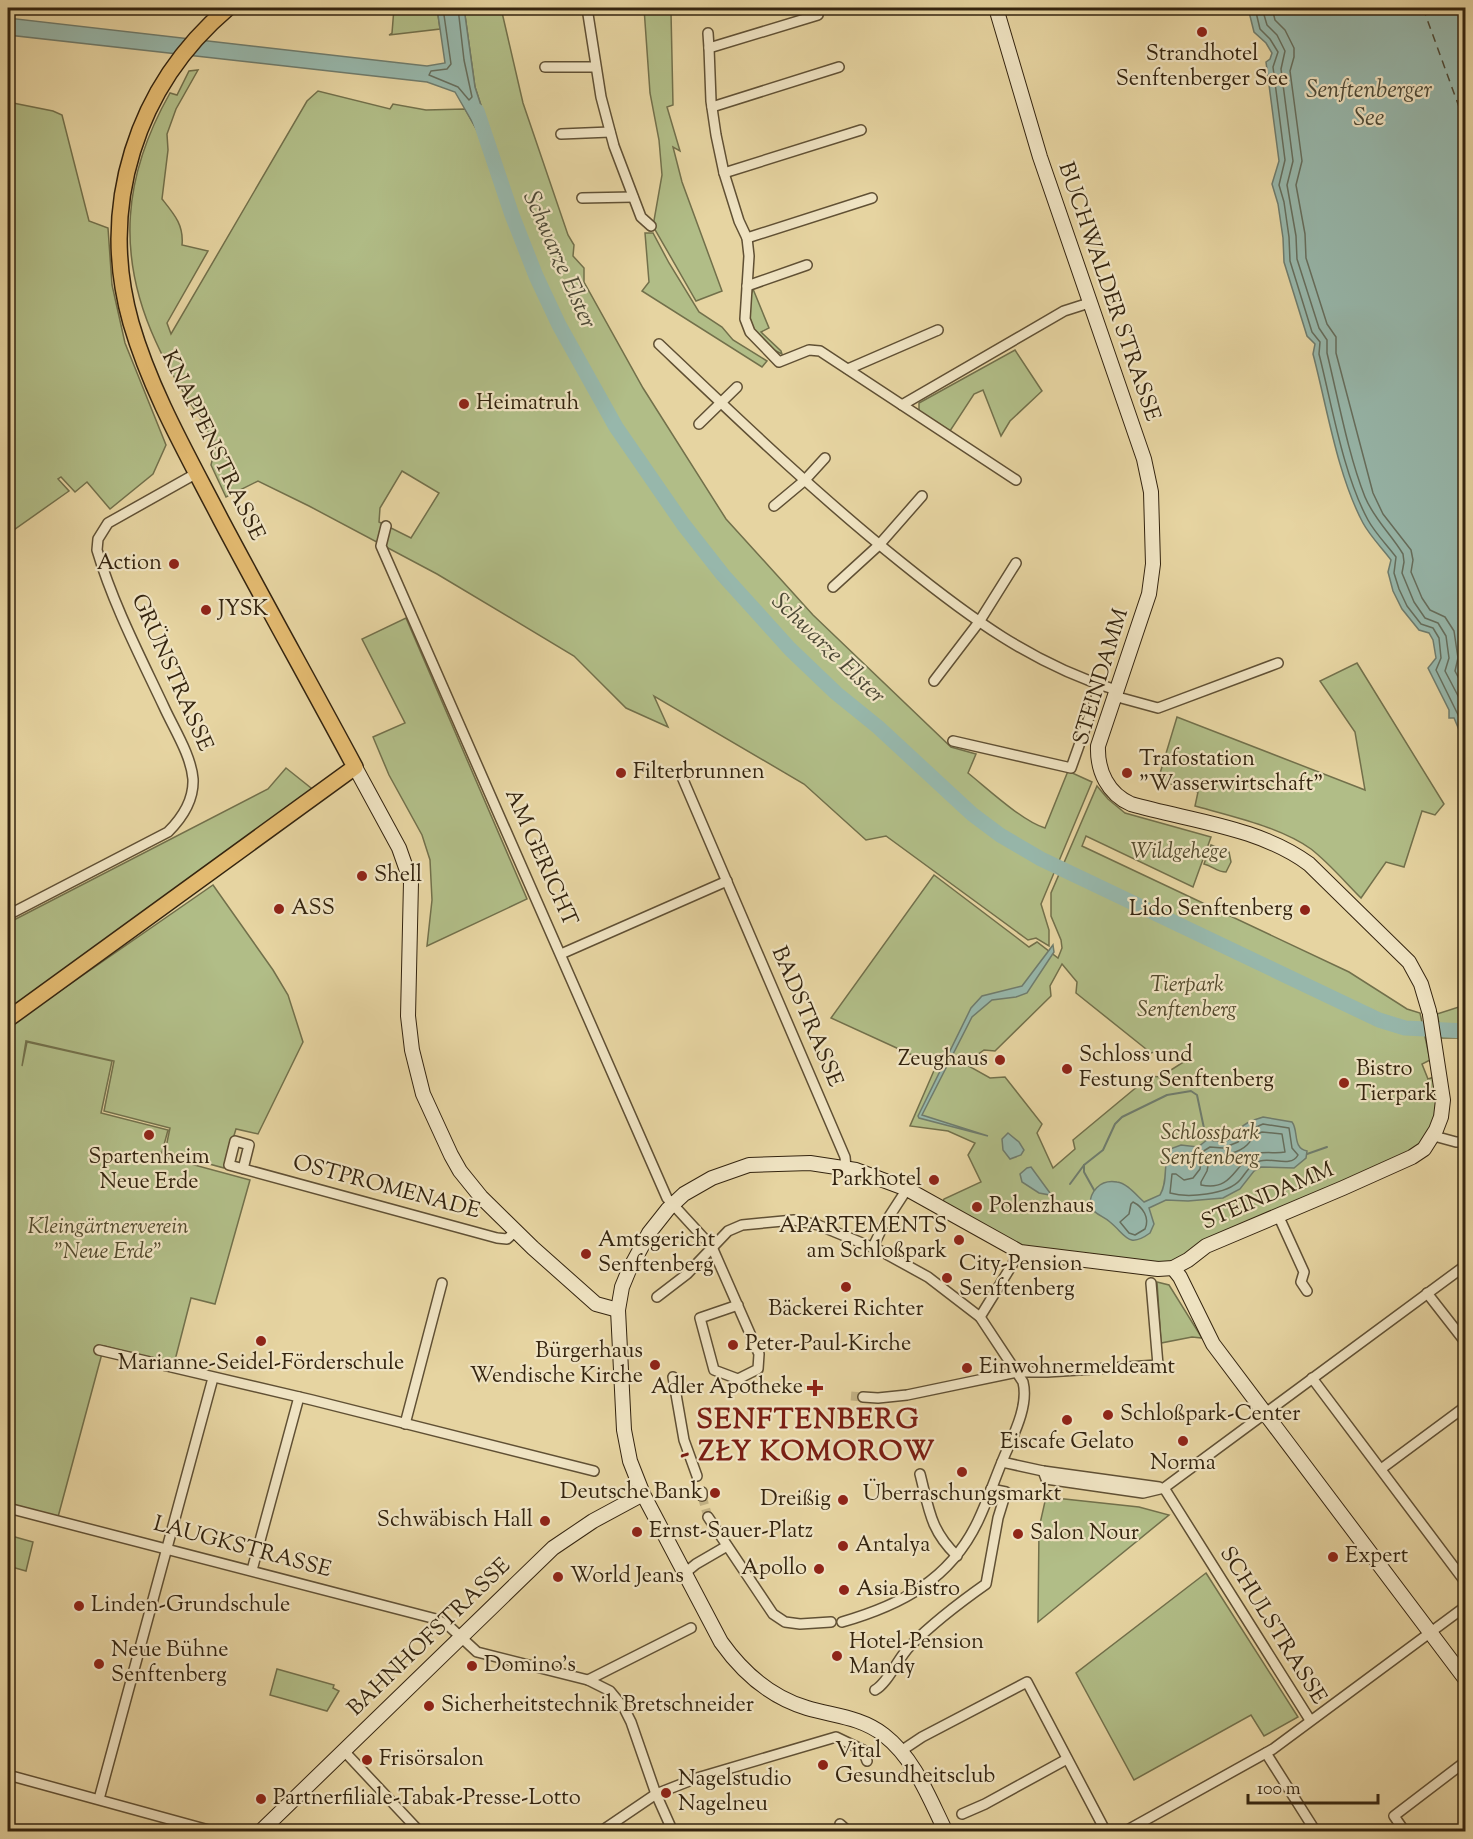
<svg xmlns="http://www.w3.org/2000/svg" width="1473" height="1839" viewBox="0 0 1473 1839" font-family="'Sorts Mill Goudy',serif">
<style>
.green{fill:#b1bd87;stroke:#72704b;stroke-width:1.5;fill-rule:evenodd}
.water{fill:#97b7ab;stroke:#6f7c6d;stroke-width:1.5}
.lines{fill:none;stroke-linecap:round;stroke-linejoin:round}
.shore{stroke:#666e5d;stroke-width:1.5}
.stream{stroke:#6f7c6d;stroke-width:2}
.river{stroke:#97b7ab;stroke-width:15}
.ferry{stroke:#4d4936;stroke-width:1.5;stroke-dasharray:8 6;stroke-linecap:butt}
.street-tunnel{stroke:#c2b184;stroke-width:9;stroke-dasharray:9 4.5;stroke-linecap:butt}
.street-casing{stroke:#605034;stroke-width:12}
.secondary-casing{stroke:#34240f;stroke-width:16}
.primary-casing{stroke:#34240f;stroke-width:18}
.street{stroke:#efe3c2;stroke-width:9}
.secondary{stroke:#efe3c2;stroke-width:14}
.primary{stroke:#e3ba70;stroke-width:15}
.poi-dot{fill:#8f2418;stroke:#efe3c2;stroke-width:2}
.labels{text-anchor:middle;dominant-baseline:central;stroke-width:4.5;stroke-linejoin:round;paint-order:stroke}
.poi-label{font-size:22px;fill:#34240f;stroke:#efe3c2;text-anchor:start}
.street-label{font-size:22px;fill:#34240f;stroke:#efe3c2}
.park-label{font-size:22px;font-style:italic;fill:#534a2d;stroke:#efe3c2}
.water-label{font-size:24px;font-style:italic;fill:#4d4936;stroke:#efe3c2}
.district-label{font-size:28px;font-weight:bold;letter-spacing:1.5px;fill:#7a1f14;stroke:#efe3c2}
</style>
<rect width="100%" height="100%" fill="#e6d4a1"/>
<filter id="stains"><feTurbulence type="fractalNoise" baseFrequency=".00333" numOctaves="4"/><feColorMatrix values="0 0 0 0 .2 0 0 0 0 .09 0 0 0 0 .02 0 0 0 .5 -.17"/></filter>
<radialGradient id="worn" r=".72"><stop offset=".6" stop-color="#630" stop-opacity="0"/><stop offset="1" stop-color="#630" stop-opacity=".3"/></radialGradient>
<g class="green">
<polygon points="394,8 437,8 440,29 389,35 392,33"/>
<path d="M464,8H501L523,103L568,235L574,245L573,256L584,268V282L643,388L726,519L813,615L951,747L976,754L968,773C988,789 1022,821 1045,828L1068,771L1092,782L1041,904L1049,930V946L1036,938L1028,940L886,836L866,840L804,784L654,696L668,727L626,708L574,656L437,574L309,506L258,481L226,497L211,465L216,444C196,411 172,378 156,342C116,255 123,176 170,93L177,95L189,71L198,70L176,109L167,134L168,150L162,199C174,214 184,225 182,245L208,251L167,323L171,334L307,101L318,91L390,109L393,104L426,110L465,109L478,132L489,130L475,87ZM402,471L439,493L411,538L379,522L380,508Z"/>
<polygon points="644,8 692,8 684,12 671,12 673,105 667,107 680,151 673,147 682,182 722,291 696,301 653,226 662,175 659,140 650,93"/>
<polygon points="8,102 53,111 62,115 89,221 108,228 112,285 125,343 166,445 153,474 110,509 87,482 75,492 61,477 58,479 69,491 8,534"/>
<polygon points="645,233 653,233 669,263 699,312 722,327 733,340 767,361 762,367 642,291 649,282"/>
<path d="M753,289L769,328L761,332L781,351L782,354C755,342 742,317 753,289Z"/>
<polygon points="1015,350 1042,391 1010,421 1001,436 983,390 974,394 950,431 919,411 919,403"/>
<polygon points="406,618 527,899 427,946 432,900 430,860 422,835 389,775 373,737 405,723 362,639"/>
<path d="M1357,663L1444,804L1435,815L1422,811L1404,867L1386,862L1361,898C1345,882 1329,863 1311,849C1280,827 1231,816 1195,806L1198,792L1158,780L1177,717L1365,790L1355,732L1320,681Z"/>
<polygon points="286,768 316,792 8,1015 8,923 268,789"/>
<path d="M1097,786L1108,799L1125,813L1211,837L1193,887L1086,836L1082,846L1349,972L1407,1009L1420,1013L1430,1060L1422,1064L1428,1079L1437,1076L1440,1097L1430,1134L1416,1150L1188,1256L1165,1264L1029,1249L1005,1241L942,1204L944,1199L981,1182L968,1155L975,1143L948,1131L910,1126L936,1066L831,1018L934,875L1029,947L1037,942L1058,958L1062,948L1061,940L1051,916V893ZM1062,964L1077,982L1076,993L1151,1053L1159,1051L1182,1063L1160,1077L1150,1076L1073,1140L1075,1149L1053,1168L1037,1133L1042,1124L1005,1077L990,1078L965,1064L984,1050L995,1051L1051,996L1050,986Z"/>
<path d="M1211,845L1229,852L1231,862L1226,872C1217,872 1213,866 1204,864Z"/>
<polygon points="213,885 273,970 288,995 303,1042 258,1134 236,1129 224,1168 165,1152 170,1128 104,1111 114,1061 26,1041 22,1066 27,1042 112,1061 101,1113 168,1130 161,1156 250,1180 215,1304 191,1298 174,1364 104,1346 58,1517 8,1503 8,1113 12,1114 13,1113 8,1111 8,1027"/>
<polygon points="1465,1005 1465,1039 1462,1038 1442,1038 1437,1014"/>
<polygon points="1157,1282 1169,1285 1202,1338 1192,1337 1161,1343"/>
<polygon points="1046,1497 1139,1507 1169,1515 1038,1622 1039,1528"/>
<polygon points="8,1535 33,1542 26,1571 8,1566"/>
<polygon points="1206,1573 1298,1717 1264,1736 1251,1715 1134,1780 1076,1673"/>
<polygon points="277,1669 334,1685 333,1688 339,1691 327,1711 270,1695"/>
</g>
<g class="water">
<polygon points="437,8 464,8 475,87 489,130 478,132 455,92 427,82 8,35 8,18 427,66 445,63"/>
<path d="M1248,8H1465V744L1454,718H1449V710L1428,668L1436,658L1433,640L1429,633L1419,630L1402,609L1393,591L1388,572L1391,560C1382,548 1370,536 1363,523C1337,474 1327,407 1313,354L1315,344L1307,336L1284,262L1283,238L1278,204L1272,184L1279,161L1266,62L1270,59L1272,53L1266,43L1254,32Z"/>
<polygon points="1053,945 1054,952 1027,993 1016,997 992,1000 972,1017 922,1115 988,1136 919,1118 918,1116 971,1008 982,996 1022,986"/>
<path d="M1263,1117L1292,1122C1299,1131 1292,1148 1307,1151L1306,1158L1294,1168L1261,1167L1254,1171L1240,1189L1223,1198L1188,1201L1166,1200L1149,1208L1154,1224L1150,1233C1128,1249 1126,1235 1110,1222C1103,1216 1096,1215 1090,1207C1089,1192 1100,1179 1117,1182C1127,1183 1137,1196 1144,1202L1160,1195C1169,1180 1162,1163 1170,1149L1181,1145L1198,1147L1208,1139C1224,1145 1233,1140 1241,1128C1245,1122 1256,1119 1263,1117Z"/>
<polygon points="1008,1133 1019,1142 1024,1150 1021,1155 1010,1159 1003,1150 1002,1139"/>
<polygon points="1031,1167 1050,1193 1050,1195 1039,1193 1022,1182 1020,1174 1027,1168"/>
</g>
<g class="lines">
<g class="shore">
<polyline points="443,8 451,64 447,69 431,71 429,75 458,87 469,100 472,97 464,60 458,8"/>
<path d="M1255,8L1260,29L1270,39L1278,52L1273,67L1285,160L1279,185L1284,202L1289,237L1290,261L1312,332L1320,342L1319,354C1332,405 1343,474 1368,520C1375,533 1387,545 1396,557L1394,573L1399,589L1407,606L1421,624L1433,628L1439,638L1441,658L1436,670L1466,731"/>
<path d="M1262,8L1267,25L1277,35L1285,51L1281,69L1293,161L1287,185L1296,236L1297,259L1319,328L1327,340V353C1338,398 1348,454 1365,497C1374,519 1391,534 1403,554L1404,562L1402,573L1414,602L1425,618L1438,623L1446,636L1449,658L1445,671L1466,711"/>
<polyline points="1272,8 1275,20 1285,30 1294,48 1294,57 1290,71 1302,161 1296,185 1305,234 1306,258 1327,324 1336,337 1336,353 1373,493 1383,514 1411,550 1413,560 1411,572 1422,598 1430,610 1445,617 1454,631 1458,658 1455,671 1466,692"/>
<path d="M1263,1124L1289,1128L1292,1148L1298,1155C1291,1168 1272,1157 1260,1161C1250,1164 1246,1173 1240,1180C1227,1195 1187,1198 1170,1193L1172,1174H1176L1184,1180L1193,1178L1200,1169L1202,1152L1210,1147L1223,1148L1238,1142L1247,1131Z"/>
<path d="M1262,1132L1282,1134L1285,1152C1276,1154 1265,1151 1256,1154C1234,1162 1234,1192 1201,1185V1182L1207,1171L1210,1156C1222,1155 1238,1154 1247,1145C1253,1139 1254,1135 1262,1132Z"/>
<path d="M1133,1202C1143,1207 1150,1218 1145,1229L1135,1235L1129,1233L1120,1222L1129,1214L1131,1204Z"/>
</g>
<g class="stream">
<polyline points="1307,1154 1327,1147"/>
<polyline points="1084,1165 1084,1172 1094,1190"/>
<polyline points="1070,1184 1084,1165 1103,1150 1115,1124 1122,1117 1167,1095 1191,1091 1197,1095 1205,1133 1208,1139"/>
</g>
<polyline class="river" points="477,111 512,215 536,276 559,325 616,427 683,524 723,575 762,618 790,649 836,693 878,727 972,814 1000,835 1041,859 1379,1020 1405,1028 1466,1031"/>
<polyline class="ferry" points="1423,8 1466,126"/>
<g class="street-tunnel">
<polyline points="851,1396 863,1397"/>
<polyline points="702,1496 708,1517"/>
</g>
<defs>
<g id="street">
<polyline points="587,8 601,97 614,146 641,217 651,226"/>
<polyline points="818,15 709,48 711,101 716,135 724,173 739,221 747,238 749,256 745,319 750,332 779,362 809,350 820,351 1016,480"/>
<polyline points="708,33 709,48"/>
<polyline points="545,67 595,67"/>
<polyline points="712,107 839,67"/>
<polyline points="561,134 610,132"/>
<polyline points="724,173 861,130"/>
<polyline points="582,198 633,197"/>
<polyline points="747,238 872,198"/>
<polyline points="747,286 807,265"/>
<path d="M659,344C738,419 817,495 902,563C969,617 1032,664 1116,690"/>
<polyline points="848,369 938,330"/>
<polyline points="902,405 1064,311 1089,303"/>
<polyline points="699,424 737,387"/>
<polyline points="774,506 804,481 825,458"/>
<polyline points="386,526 381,546 667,1198 712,1247 759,1354 758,1369 738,1379 714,1370 700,1318 738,1305"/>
<polyline points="833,587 879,545 922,496"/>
<polyline points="934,681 979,622 1016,563"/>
<polyline points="1114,696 1158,708 1278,663"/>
<polyline points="953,741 1071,768 1101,684"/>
<polyline points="682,777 845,1157 846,1168"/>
<path d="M8,915L168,832C182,818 194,800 193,779C191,755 174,729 164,707C140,656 113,604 97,550L98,539L108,523L197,473"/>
<polyline points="561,954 727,881"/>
<polyline points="1434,1136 1456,1142 1466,1142"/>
<polyline points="243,1169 249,1145 235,1141 229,1165 497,1238 507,1239 516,1231"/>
<polyline points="1278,1215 1304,1272 1301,1282 1307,1291"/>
<polyline points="873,1247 883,1226 907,1189"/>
<polyline points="1427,1293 1466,1343"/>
<path d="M657,1297L687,1274L728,1231L742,1225L794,1220L818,1225L879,1250L928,1277L980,1317L1023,1382C1029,1406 1013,1436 1004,1457C995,1478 988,1500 978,1521C950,1580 901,1605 842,1622"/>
<polyline points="980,1317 1020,1252"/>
<polyline points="99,1350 312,1400 594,1471"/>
<polyline points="673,1377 684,1440 697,1476"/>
<polyline points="1312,1378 1466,1583"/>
<polyline points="863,1397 878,1398 907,1395 1017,1372 1047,1372 1158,1365 1151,1283"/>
<polyline points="405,1424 442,1283"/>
<polyline points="1002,1462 1043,1471 1159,1487"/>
<polyline points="1381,1469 1462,1409"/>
<polyline points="1043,1471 1046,1479 1143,1493 1164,1488 1466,1265"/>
<path d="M920,1474C929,1509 930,1530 957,1556"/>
<polyline points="1164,1488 1310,1720"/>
<polyline points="702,1492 702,1496"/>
<polyline points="8,1508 436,1619 450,1627 477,1652 588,1680 610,1691 624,1708 631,1722 656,1794 673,1832"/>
<polyline points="708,1517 773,1614 785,1622 800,1624 831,1622"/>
<polyline points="252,1570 299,1397"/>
<polyline points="685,1573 696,1564 727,1546"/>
<polyline points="588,1680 691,1628"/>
<path d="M875,1690C888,1683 898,1658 910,1646C933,1623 959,1603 986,1584L998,1518L1006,1492L991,1489"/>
<polyline points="344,1751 420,1832"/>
<polyline points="901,1751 922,1737 1027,1682 1106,1832"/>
<polyline points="1266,1753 1316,1832"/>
<polyline points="8,1775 216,1832"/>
<polyline points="99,1799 213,1378"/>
<polyline points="962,1814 985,1804 1067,1759"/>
<polyline points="840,1824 849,1832"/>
<polyline points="600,1832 656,1794 697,1778 836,1737 863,1750 867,1761"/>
<polyline points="1124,1832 1273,1749 1466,1606"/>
<polyline points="1405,1832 1394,1816 1466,1761"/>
</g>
<g id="secondary">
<path d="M996,8L1040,157L1144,459L1151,492L1153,564L1149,594L1098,746C1097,771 1108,794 1131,804C1190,821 1259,827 1309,864L1409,962L1421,984L1429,1011"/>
<polyline points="355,767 399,848 411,882 408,1016 412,1050 423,1094 451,1155 460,1171 481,1197 533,1248 596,1304 618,1310"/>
<polyline points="1173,1268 1180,1277 1213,1344 1466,1680"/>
<polyline points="260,1832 553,1548 593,1521 643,1494"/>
<path d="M946,1832C929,1798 915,1759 884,1735C861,1717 834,1716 807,1708C770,1697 743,1673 721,1642L643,1494L630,1461L624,1430L618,1310L622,1287L629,1270L649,1233L668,1209L684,1194L712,1178L749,1165L810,1163L856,1170L907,1189L1020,1252L1158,1269L1173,1268L1188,1260L1206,1246L1343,1188L1412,1157L1424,1149L1436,1130L1441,1117L1443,1100L1430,1015"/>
</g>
<path id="primary" d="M8,1019L355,767C311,685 265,603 221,520C188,456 151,392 131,323C98,206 136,86 228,8"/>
</defs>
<use href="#street" class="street-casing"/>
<use href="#secondary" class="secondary-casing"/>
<use href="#primary" class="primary-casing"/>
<use href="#street" class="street"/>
<use href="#secondary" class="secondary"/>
<use href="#primary" class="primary"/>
</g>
<g class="poi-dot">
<circle cx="1202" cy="32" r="6"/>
<circle cx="464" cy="404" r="6"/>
<circle cx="174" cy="564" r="6"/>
<circle cx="206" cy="610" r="6"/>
<circle cx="621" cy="773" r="6"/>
<circle cx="1127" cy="773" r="6"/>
<circle cx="362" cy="876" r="6"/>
<circle cx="279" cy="909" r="6"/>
<circle cx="1305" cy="910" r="6"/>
<circle cx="1000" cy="1060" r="6"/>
<circle cx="1067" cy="1069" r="6"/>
<circle cx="1344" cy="1083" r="6"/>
<circle cx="149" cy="1135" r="6"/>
<circle cx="934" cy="1180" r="6"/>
<circle cx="977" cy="1207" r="6"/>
<circle cx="959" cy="1240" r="6"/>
<circle cx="586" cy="1254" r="6"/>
<circle cx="947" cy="1278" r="6"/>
<circle cx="846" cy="1287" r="6"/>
<circle cx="261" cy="1341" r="6"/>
<circle cx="733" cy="1345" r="6"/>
<circle cx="655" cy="1365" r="6"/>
<circle cx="967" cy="1368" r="6"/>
<path d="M812 1379h6v6h6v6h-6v6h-6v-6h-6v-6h6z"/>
<circle cx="1108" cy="1415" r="6"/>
<circle cx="1067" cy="1420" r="6"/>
<circle cx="1183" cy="1441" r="6"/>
<circle cx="962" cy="1472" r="6"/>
<circle cx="715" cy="1493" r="6"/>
<circle cx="843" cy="1500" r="6"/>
<circle cx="545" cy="1521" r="6"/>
<circle cx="637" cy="1532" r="6"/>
<circle cx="1018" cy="1534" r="6"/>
<circle cx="843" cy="1546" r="6"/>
<circle cx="1333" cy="1557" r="6"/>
<circle cx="819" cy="1569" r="6"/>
<circle cx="558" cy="1577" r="6"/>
<circle cx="844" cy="1590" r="6"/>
<circle cx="79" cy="1606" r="6"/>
<circle cx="837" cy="1656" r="6"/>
<circle cx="99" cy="1664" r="6"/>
<circle cx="472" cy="1666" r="6"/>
<circle cx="429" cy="1706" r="6"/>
<circle cx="367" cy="1760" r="6"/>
<circle cx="823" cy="1765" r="6"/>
<circle cx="666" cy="1793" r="6"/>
<circle cx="261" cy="1799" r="6"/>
</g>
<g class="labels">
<g class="poi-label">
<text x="1202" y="55" text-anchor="middle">Strandhotel<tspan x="1202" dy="25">Senftenberger See</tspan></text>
<text x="476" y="404">Heimatruh</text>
<text x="162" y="564" text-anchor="end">Action</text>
<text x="218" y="610">JYSK</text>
<text x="1139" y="760">Trafostation<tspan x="1139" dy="25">"Wasserwirtschaft"</tspan></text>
<text x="633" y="773">Filterbrunnen</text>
<text x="374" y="876">Shell</text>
<text x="291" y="909">ASS</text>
<text x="1293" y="910" text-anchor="end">Lido Senftenberg</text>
<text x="1079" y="1056">Schloss und<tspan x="1079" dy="25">Festung Senftenberg</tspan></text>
<text x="988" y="1060" text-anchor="end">Zeughaus</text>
<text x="1356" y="1070">Bistro<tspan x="1356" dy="25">Tierpark</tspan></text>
<text x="149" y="1158" text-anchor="middle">Spartenheim<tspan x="149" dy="25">Neue Erde</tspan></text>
<text x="922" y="1180" text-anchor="end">Parkhotel</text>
<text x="989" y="1207">Polenzhaus</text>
<text x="947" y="1227" text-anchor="end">APARTEMENTS<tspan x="947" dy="25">am Schloßpark</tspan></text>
<text x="598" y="1241">Amtsgericht<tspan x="598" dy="25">Senftenberg</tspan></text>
<text x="959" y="1265">City-Pension<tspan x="959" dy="25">Senftenberg</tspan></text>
<text x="846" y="1310" text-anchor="middle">Bäckerei Richter</text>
<text x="745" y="1345">Peter-Paul-Kirche</text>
<text x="643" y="1352" text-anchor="end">Bürgerhaus<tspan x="643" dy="25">Wendische Kirche</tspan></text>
<text x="261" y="1364" text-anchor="middle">Marianne-Seidel-Förderschule</text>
<text x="979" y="1368">Einwohnermeldeamt</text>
<text x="803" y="1388" text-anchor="end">Adler Apotheke</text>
<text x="1120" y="1415">Schloßpark-Center</text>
<text x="1067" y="1443" text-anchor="middle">Eiscafe Gelato</text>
<text x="1183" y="1464" text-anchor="middle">Norma</text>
<text x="703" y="1493" text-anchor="end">Deutsche Bank</text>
<text x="962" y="1495" text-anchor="middle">Überraschungsmarkt</text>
<text x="831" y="1500" text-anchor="end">Dreißig</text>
<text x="533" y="1521" text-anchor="end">Schwäbisch Hall</text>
<text x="649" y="1532">Ernst-Sauer-Platz</text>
<text x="1030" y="1534">Salon Nour</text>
<text x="855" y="1546">Antalya</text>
<text x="1345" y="1557">Expert</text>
<text x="807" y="1569" text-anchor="end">Apollo</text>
<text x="570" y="1577">World Jeans</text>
<text x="856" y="1590">Asia Bistro</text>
<text x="91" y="1606">Linden-Grundschule</text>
<text x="849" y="1643">Hotel-Pension<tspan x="849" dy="25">Mandy</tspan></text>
<text x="111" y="1651">Neue Bühne<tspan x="111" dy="25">Senftenberg</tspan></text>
<text x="484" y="1666">Domino's</text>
<text x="441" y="1706">Sicherheitstechnik Bretschneider</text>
<text x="835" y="1752">Vital<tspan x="835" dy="25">Gesundheitsclub</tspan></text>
<text x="379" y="1760">Frisörsalon</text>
<text x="678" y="1780">Nagelstudio<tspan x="678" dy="25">Nagelneu</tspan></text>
<text x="273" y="1799">Partnerfiliale-Tabak-Presse-Lotto</text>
</g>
<g class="street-label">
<text transform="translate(1108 292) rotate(71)">BUCHWALDER STRASSE</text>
<text transform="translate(212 446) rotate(64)">KNAPPENSTRASSE</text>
<text transform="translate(171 673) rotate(66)">GRÜNSTRASSE</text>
<text transform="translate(1102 677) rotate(-73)">STEINDAMM</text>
<text transform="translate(540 858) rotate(66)">AM GERICHT</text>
<text transform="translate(806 1017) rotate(67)">BADSTRASSE</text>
<text transform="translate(386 1188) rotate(15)">OSTPROMENADE</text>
<text transform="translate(1268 1197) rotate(-23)">STEINDAMM</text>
<text transform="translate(242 1548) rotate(15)">LAUGKSTRASSE</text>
<text transform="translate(1272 1626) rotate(58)">SCHULSTRASSE</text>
<text transform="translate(430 1638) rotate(-44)">BAHNHOFSTRASSE</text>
</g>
<g class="park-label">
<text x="1179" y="853">Wildgehege</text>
<text x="1187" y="986">Tierpark<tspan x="1187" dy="25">Senftenberg</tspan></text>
<text x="1210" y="1134">Schlosspark<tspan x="1210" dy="25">Senftenberg</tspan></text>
<text x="108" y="1228">Kleingärtnerverein<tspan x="108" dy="25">"Neue Erde"</tspan></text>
</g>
<g class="water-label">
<text x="1369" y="91">Senftenberger<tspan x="1369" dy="28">See</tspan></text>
<text transform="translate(559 260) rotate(66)">Schwarze Elster</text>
<text transform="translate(828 649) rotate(44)">Schwarze Elster</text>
</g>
<g class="district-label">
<text x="808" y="1421">SENFTENBERG<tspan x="808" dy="32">- ZŁY KOMOROW</tspan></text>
</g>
</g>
<rect width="1473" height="1839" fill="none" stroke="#e6d4a1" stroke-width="30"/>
<rect x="9" y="9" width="1455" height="1821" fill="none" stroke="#34240f" stroke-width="3"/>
<rect x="15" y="15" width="1443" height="1809" fill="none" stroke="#34240f" stroke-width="1.5"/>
<path d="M1248 1794v9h130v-9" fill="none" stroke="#34240f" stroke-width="3"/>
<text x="1257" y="1794" font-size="18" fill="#34240f" stroke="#efe3c2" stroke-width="4.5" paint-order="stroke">100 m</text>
<rect width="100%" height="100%" filter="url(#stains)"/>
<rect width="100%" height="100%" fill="url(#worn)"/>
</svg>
